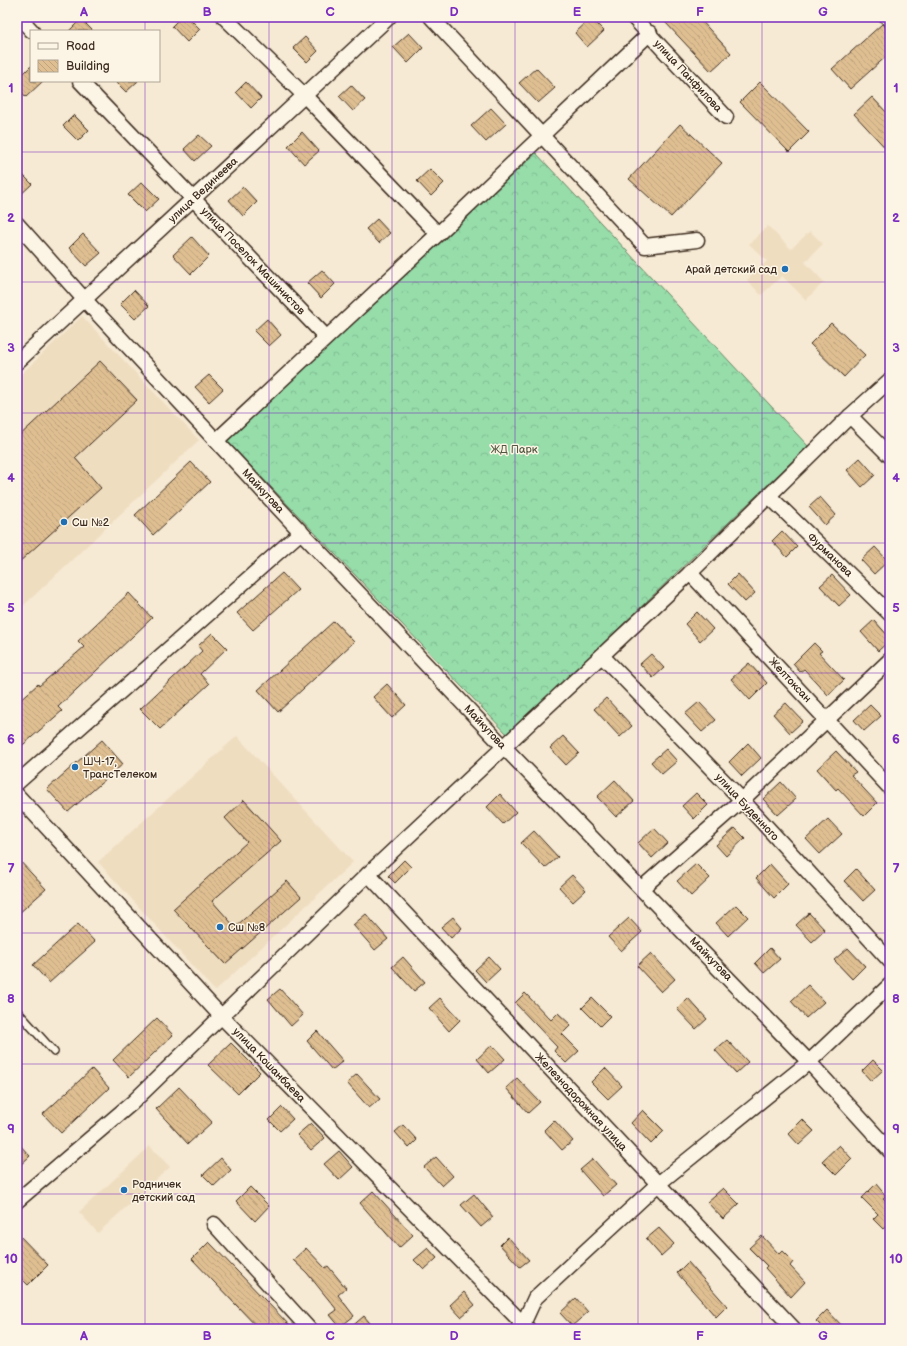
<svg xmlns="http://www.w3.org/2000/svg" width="907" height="1346" viewBox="0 0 907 1346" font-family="'Balsamiq Sans',sans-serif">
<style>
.built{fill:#efddc0}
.forest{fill:url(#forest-crowns);stroke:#688464}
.building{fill:url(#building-back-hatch);stroke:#3b2a1e}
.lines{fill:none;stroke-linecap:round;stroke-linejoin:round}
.lane-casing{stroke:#3b2a1e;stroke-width:10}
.street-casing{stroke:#3b2a1e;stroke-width:17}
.lane{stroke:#fcf5e5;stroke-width:7}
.street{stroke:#fcf5e5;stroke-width:14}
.grid{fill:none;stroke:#7b2cbf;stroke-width:1;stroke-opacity:0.55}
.poi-dot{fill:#1f6fb2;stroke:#fcf5e5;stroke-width:1.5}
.labels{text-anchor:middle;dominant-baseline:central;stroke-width:3;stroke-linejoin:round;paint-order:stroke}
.street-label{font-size:11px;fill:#3b2a1e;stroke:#fcf5e5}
.poi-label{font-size:11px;fill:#3b2a1e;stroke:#fcf5e5;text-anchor:start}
.park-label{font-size:11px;fill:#525741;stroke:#fcf5e5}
.neatline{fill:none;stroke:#7b2cbf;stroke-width:1.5}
.grid-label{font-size:13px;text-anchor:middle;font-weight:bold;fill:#7b2cbf}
</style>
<defs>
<pattern id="forest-crowns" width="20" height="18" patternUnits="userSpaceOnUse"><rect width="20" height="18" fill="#96ddaa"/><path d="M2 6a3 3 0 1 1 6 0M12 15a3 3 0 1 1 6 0" fill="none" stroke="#82be92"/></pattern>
<pattern id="building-back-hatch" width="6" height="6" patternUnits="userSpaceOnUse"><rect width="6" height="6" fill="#dfbf92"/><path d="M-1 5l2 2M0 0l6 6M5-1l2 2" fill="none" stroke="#c0a47d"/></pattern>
</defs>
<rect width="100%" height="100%" fill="#f6ead4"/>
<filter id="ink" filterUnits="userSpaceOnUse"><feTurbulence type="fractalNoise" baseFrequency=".025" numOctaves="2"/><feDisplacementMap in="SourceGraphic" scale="8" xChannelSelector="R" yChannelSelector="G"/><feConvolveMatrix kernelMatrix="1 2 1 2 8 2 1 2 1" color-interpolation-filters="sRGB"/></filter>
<g filter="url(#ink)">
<g class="built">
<polygon points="768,226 791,249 810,231 823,244 805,262 824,282 806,300 782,276 761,295 747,280 767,261 749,244"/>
<polygon points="82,316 199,440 21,608 17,604 17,378"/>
<polygon points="237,736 353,862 215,991 98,862"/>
<polygon points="150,1146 170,1167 98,1233 79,1212"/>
</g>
<polygon class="forest" points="536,153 808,446 508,735 227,441"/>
<g class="building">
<polygon points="181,17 188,17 200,29 187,42 172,26"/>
<polygon points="670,17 698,17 731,53 711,71 665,22"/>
<polygon points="591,18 604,31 587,47 575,33"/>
<polygon points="81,19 93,31 69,31"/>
<polygon points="882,24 890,30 890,53 850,89 832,69"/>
<polygon points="409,33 423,48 408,63 393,47"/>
<polygon points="305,37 318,51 307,62 293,48"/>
<polygon points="31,66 31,81 43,81 26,97 17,87 17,80"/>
<polygon points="536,68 555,88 538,103 519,83"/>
<polygon points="115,81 138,81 126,92"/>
<polygon points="246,82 261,98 251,108 236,92"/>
<polygon points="760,82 809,132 789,152 740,102"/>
<polygon points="351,85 365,100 353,111 339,96"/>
<polygon points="872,97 890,116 890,153 854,114"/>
<polygon points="491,108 506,124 486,142 471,126"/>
<polygon points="74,115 89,130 78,141 63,126"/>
<polygon points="680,124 722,163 671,217 629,179"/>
<polygon points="302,132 319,151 304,164 288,146"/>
<polygon points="199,135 211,146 195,161 184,149"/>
<polygon points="17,169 32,184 17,198"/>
<polygon points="430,169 444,183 431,196 417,181"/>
<polygon points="142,182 159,199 145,212 128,195"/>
<polygon points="243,187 257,202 243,216 229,200"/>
<polygon points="377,219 390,233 379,243 366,229"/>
<polygon points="83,234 101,253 86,266 69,248"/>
<polygon points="192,237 209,256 191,274 173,255"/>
<polygon points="322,270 335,284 321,298 307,283"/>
<polygon points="134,290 149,306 135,319 120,304"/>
<polygon points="267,319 281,335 269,346 254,331"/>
<polygon points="831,323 865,355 844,377 810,344"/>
<polygon points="100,361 137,400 75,458 101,488 17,564 17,438"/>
<polygon points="209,375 223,389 209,402 195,387"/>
<polygon points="860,458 875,475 862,487 847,470"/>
<polygon points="191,462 210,482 153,535 135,515"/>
<polygon points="820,497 836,515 825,525 809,507"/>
<polygon points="782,531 797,547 787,557 772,541"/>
<polygon points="875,547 888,561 874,574 861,560"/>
<polygon points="282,573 298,590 253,630 237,613"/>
<polygon points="738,574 755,593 745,602 728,584"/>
<polygon points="832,575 851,595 839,606 820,586"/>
<polygon points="129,593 152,618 58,707 62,711 17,750 17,703 38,684 39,686 84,647 78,641"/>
<polygon points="697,612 713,629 700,641 685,624"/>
<polygon points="874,620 890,638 890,640 878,651 861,632"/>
<polygon points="334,621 354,642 278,712 258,690"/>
<polygon points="212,633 227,648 200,674 209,684 160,729 140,709 202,651 198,646"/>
<polygon points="814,643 822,651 819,653 844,680 828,695 804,669 800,672 793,664"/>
<polygon points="651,654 664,668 653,678 640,664"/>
<polygon points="749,663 767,683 750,700 731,679"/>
<polygon points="387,684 406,705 392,718 373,697"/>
<polygon points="606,698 632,726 620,737 594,709"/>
<polygon points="699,702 716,720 702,732 685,714"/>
<polygon points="786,703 803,721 790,733 773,714"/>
<polygon points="870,705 881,716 864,731 854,720"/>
<polygon points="563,736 579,753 566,765 550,748"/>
<polygon points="102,740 123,764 68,812 47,789"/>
<polygon points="748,743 761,758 742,776 729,762"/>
<polygon points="666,749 677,761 662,774 651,762"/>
<polygon points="836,751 856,772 851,775 877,803 864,816 838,788 836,790 817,769"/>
<polygon points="615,780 634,801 616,817 597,797"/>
<polygon points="781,782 796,799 778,815 763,799"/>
<polygon points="696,793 708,805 694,819 682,806"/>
<polygon points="500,794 516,812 503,824 487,807"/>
<polygon points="244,800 281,841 212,901 235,927 287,881 301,897 225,964 173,909 247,842 225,818"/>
<polygon points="828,819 842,834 820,854 806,839"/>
<polygon points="654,828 668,843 652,858 638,843"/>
<polygon points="735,828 745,838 726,856 716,845"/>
<polygon points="534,831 558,857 545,868 521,843"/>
<polygon points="17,858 46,889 17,915"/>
<polygon points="404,860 411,867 395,883 388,876"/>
<polygon points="696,864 710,878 691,896 677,881"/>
<polygon points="770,864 788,884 774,898 756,878"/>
<polygon points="856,869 875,890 863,901 844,881"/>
<polygon points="572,875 586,890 573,902 559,887"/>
<polygon points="736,905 748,917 728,936 716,923"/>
<polygon points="809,913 825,930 812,942 796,925"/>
<polygon points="366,914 388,939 375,950 353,925"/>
<polygon points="453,917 462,928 451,938 441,927"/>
<polygon points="629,918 642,932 621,951 608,937"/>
<polygon points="78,924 95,942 49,983 33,965"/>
<polygon points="770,948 780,959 764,973 755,963"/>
<polygon points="848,948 865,966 852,979 834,960"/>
<polygon points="651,953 675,979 661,992 637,966"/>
<polygon points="403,957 425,982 414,991 392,967"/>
<polygon points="489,957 500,969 486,982 475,970"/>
<polygon points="808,985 824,1002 806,1018 791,1001"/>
<polygon points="280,989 303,1015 291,1026 268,999"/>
<polygon points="525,993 551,1020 558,1013 571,1025 562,1034 579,1051 566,1063 554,1051 557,1047 515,1003"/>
<polygon points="440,998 460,1020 449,1031 429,1008"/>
<polygon points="592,998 610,1016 600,1026 582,1008"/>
<polygon points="688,998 707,1019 696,1029 677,1009"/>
<polygon points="157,1018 173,1035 129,1077 113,1060"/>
<polygon points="317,1031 343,1061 332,1070 307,1041"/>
<polygon points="727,1040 748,1062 736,1073 715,1050"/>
<polygon points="231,1043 260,1072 238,1094 208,1065"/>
<polygon points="492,1045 505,1059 489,1073 477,1059"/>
<polygon points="873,1060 883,1070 871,1081 862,1071"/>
<polygon points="605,1068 622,1086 608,1099 591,1082"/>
<polygon points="92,1069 109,1088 61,1133 43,1114"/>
<polygon points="357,1074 380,1099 369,1108 347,1083"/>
<polygon points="517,1078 540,1102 528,1113 506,1088"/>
<polygon points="179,1087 212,1122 188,1144 156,1109"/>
<polygon points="282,1107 293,1119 280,1131 269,1120"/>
<polygon points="643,1110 664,1131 651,1144 631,1123"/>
<polygon points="802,1119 814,1131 799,1145 788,1133"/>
<polygon points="554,1120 573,1141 562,1150 544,1130"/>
<polygon points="311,1123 325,1138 311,1150 297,1135"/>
<polygon points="403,1125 417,1140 409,1148 395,1132"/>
<polygon points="17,1142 30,1156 17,1168"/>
<polygon points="839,1145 852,1159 836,1175 822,1161"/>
<polygon points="339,1151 353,1167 339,1180 324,1164"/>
<polygon points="436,1157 453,1176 442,1186 424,1167"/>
<polygon points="221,1158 231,1170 214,1186 203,1175"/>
<polygon points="593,1159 616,1185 603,1196 580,1170"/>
<polygon points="876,1184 886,1196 883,1198 890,1205 890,1223 883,1229 873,1219 878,1214 862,1198"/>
<polygon points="250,1187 269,1206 255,1221 236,1201"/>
<polygon points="723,1188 739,1204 723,1219 707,1202"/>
<polygon points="373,1191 413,1235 399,1248 360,1203"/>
<polygon points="474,1194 493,1217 481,1227 461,1205"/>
<polygon points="659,1228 674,1244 661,1256 646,1239"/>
<polygon points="17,1233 48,1265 28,1285 17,1274"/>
<polygon points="762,1236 779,1254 782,1251 793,1262 790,1266 805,1282 791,1297 765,1268 767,1266 749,1248"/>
<polygon points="508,1237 529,1260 520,1267 500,1245"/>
<polygon points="209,1242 293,1329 259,1329 192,1259"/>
<polygon points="306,1248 325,1268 328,1266 346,1288 338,1295 354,1316 340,1327 330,1315 337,1310 307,1273 293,1260"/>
<polygon points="428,1248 437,1258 424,1270 414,1260"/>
<polygon points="688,1262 727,1306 716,1317 677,1273"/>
<polygon points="464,1292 475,1305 461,1317 450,1305"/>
<polygon points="576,1298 588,1312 572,1326 560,1313"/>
<polygon points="827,1310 845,1329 824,1329 816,1321"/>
<polygon points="364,1316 375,1329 349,1329"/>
</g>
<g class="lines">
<defs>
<polyline id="lane" points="17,1011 54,1052"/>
<g id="street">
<polyline points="19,17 32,31"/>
<polyline points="224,17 305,96 438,234"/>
<polyline points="431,17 645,246 697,240"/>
<polyline points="633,17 726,117"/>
<polyline points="887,17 890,19"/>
<polyline points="80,81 326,337"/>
<polyline points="17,224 84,299 301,532 503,746 809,1062 890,1151"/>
<polyline points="17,362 389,17"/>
<polyline points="850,416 890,456"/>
<polyline points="217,440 438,234 650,33"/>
<polyline points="769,496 890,614"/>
<polyline points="690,573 890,788"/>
<polyline points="602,656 742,800 890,961"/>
<polyline points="17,783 301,532"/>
<polyline points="17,795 221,1016 528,1329"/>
<polyline points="368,874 794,1329"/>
<polyline points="642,888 742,800 890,660"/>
<polyline points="17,1201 132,1103 368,874 690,573 850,416 890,380"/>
<polyline points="214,1224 309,1329"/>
<polyline points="518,1329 523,1324 535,1298 658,1184 809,1062 890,985"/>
</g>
</defs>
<use href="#lane" class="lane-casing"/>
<use href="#street" class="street-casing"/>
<use href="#lane" class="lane"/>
<use href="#street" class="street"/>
</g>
</g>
<path class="grid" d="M145,17V31M269,17V1329M392,17V1329M515,17V1329M638,17V1329M762,17V1329M145,81V1329M17,152H890M17,282H890M17,413H890M17,543H890M17,673H890M17,803H890M17,933H890M17,1064H890M17,1194H890"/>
<g class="poi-dot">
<circle cx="785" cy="269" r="4"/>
<circle cx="64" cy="522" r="4"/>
<circle cx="75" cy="767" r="4"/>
<circle cx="220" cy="927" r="4"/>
<circle cx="124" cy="1190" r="4"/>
</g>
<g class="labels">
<g class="street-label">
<text transform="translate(688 76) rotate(47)">улица Панфилова</text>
<text transform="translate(203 190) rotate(-43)">улица Вединеева</text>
<text transform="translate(253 261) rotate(46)">улица Поселок Машинистов</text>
<text transform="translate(263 491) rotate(47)">Майкутова</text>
<text transform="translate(830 555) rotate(44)">Фурманова</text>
<text transform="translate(790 680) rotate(47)">Желтоксан</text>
<text transform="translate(485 727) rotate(47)">Майкутова</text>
<text transform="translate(747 807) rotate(47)">улица Буденного</text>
<text transform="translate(711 959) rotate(46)">Майкутова</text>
<text transform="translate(269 1065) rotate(46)">улица Кошанбаева</text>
<text transform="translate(581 1102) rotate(47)">Железнодорожная улица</text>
</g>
<g class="poi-label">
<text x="777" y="269" text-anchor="end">Арай детский сад</text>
<text x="72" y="522">Сш №2</text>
<text x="83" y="761">ШЧ-17,<tspan x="83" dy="13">ТрансТелеком</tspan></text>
<text x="228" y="927">Сш №8</text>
<text x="132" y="1184">Родничек<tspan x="132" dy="13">детский сад</tspan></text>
</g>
<g class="park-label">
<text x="514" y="449">ЖД Парк</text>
</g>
</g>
<rect width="907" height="1346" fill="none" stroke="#fcf5e5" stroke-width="44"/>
<rect x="30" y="30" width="130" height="52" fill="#fcf5e5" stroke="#afa495"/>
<rect x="38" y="43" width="20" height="6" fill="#fcf5e5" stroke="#afa495"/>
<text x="66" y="50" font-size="12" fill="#3b2a1e">Road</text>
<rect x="38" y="60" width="20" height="12" fill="url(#building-back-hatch)" stroke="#afa495"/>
<text x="66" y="70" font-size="12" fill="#3b2a1e">Building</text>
<rect x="22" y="22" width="863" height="1302" class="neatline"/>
<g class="grid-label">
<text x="84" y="16">A</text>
<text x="207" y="16">B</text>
<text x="330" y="16">C</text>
<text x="454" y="16">D</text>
<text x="577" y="16">E</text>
<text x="700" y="16">F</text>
<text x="823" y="16">G</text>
<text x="11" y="92">1</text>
<text x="896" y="92">1</text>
<text x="11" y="222">2</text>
<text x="896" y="222">2</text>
<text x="11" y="352">3</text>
<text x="896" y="352">3</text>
<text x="11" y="482">4</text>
<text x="896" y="482">4</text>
<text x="11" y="612">5</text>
<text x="896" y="612">5</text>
<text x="11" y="743">6</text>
<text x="896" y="743">6</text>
<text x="11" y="873">7</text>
<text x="896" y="873">7</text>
<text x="11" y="1003">8</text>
<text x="896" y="1003">8</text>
<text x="11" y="1133">9</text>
<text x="896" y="1133">9</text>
<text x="11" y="1263">10</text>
<text x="896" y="1263">10</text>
<text x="84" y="1340">A</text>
<text x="207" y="1340">B</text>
<text x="330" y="1340">C</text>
<text x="454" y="1340">D</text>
<text x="577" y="1340">E</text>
<text x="700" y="1340">F</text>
<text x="823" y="1340">G</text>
</g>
</svg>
